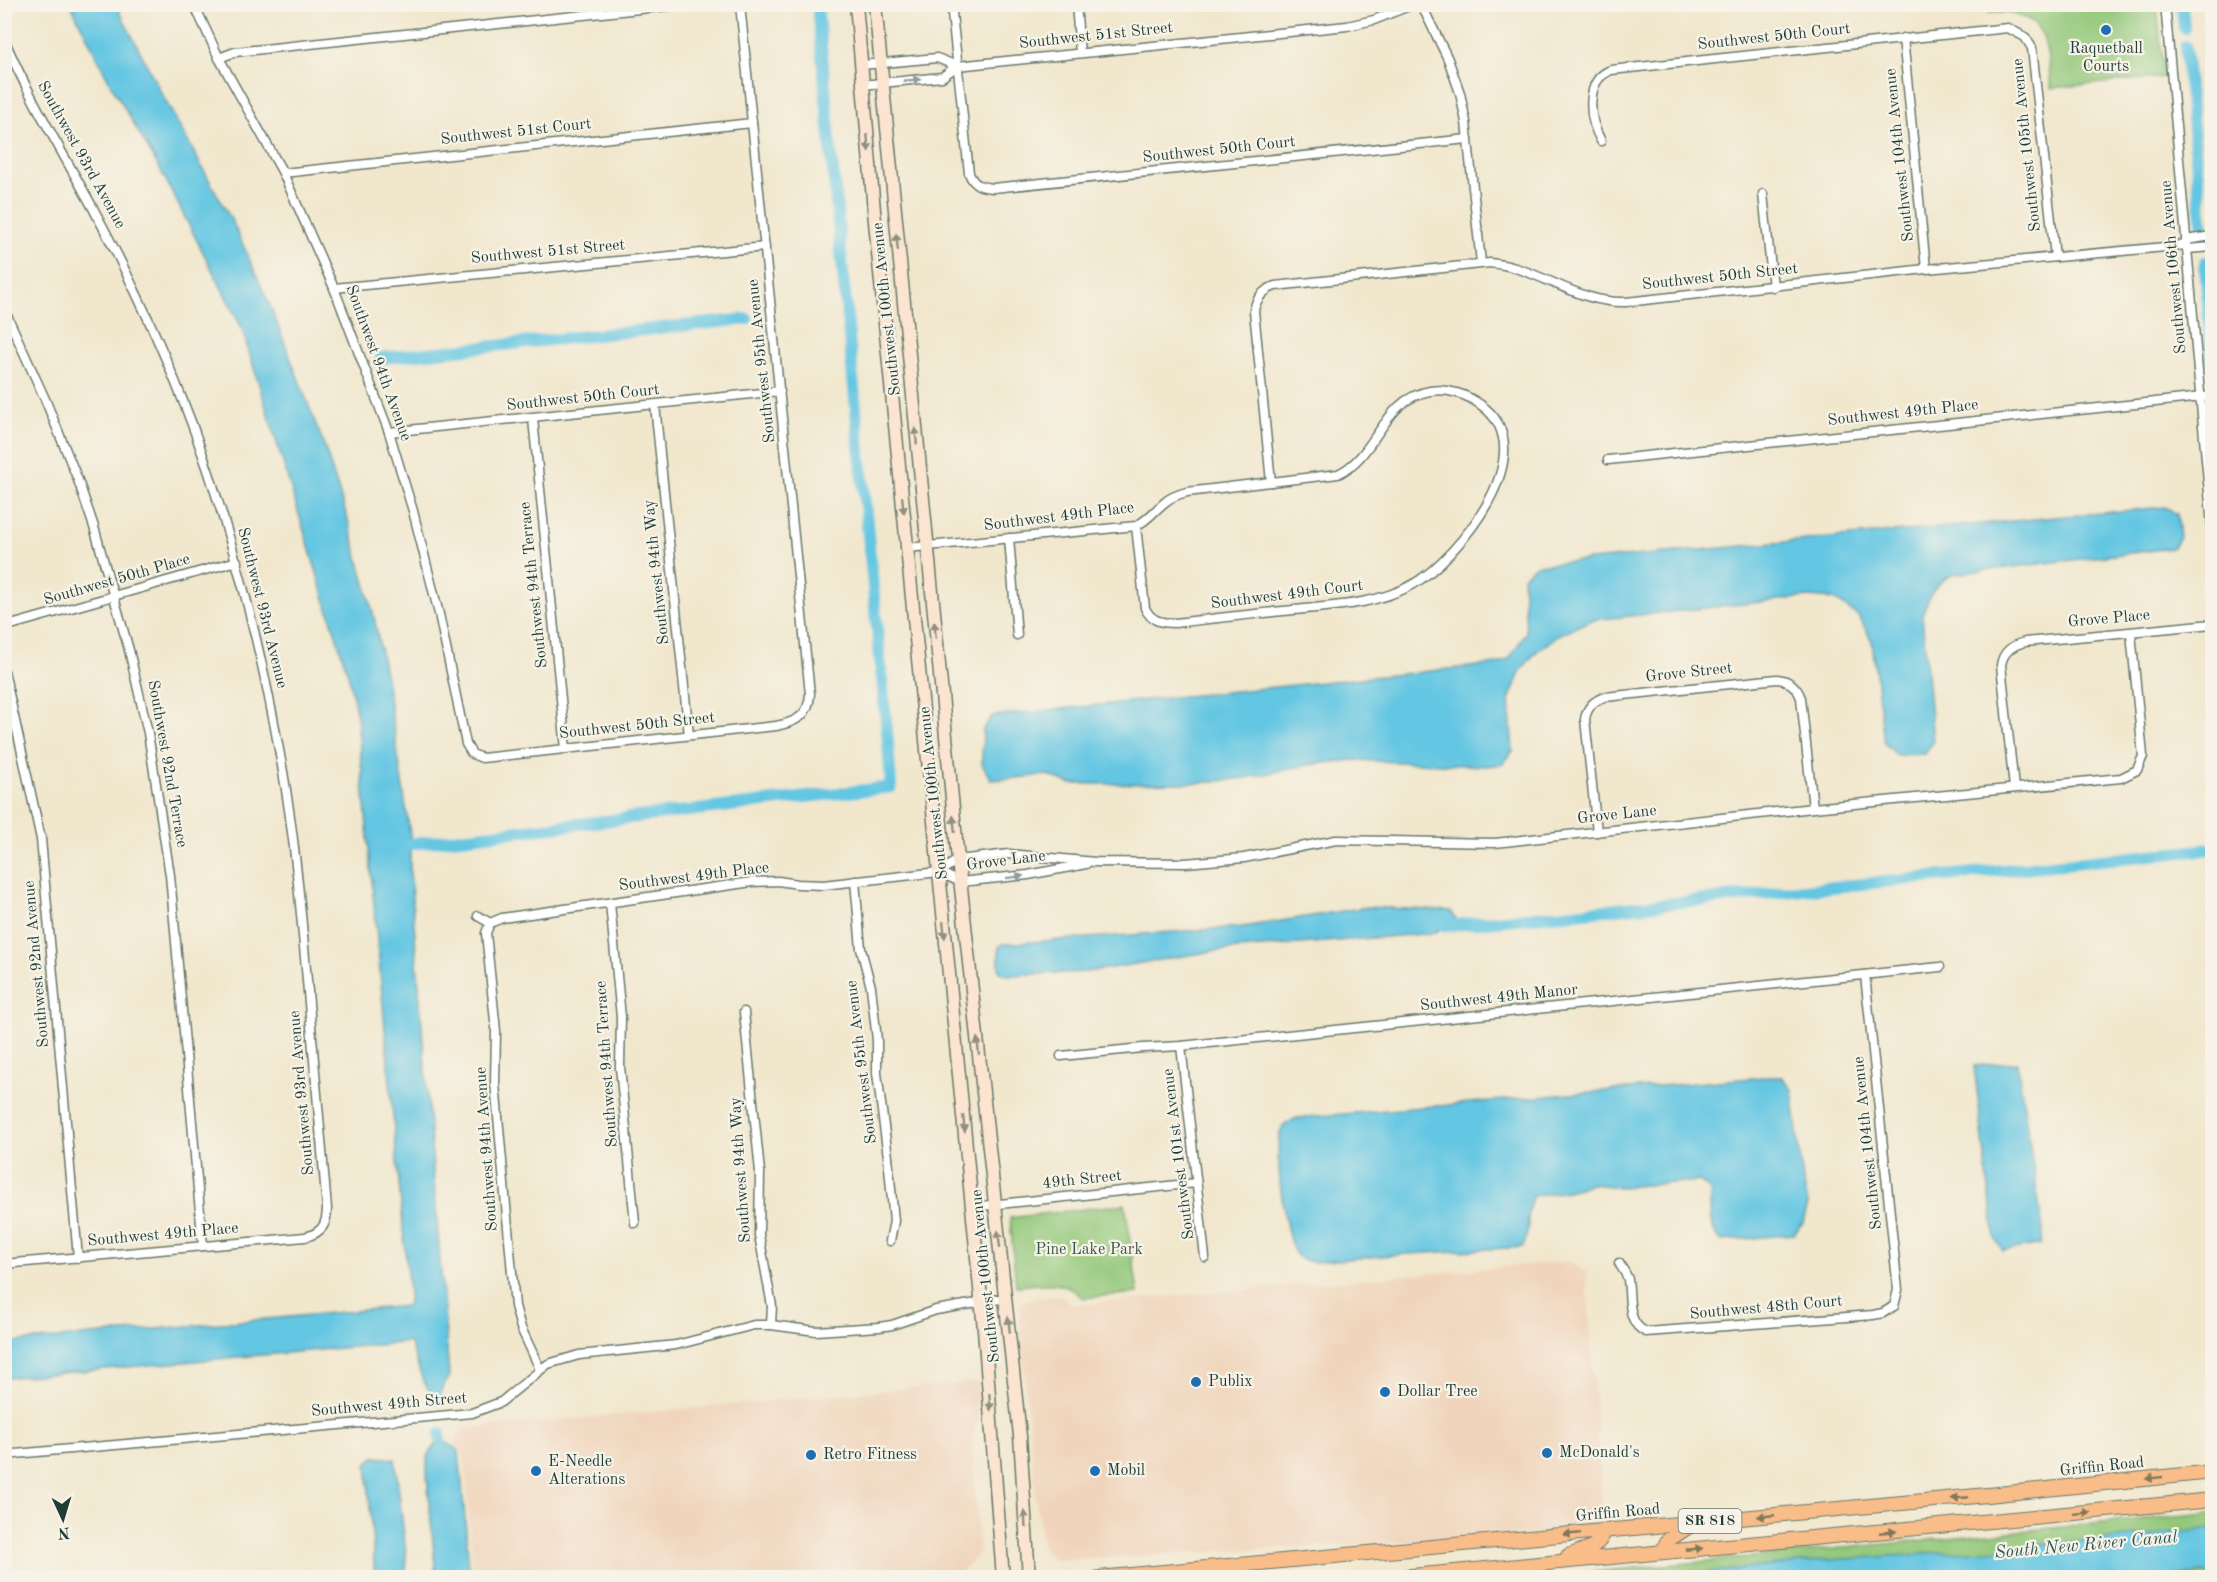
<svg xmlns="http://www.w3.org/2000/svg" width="2217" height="1582" viewBox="0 0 2217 1582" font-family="'Old Standard TT',serif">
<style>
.built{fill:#f0d5bc}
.green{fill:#93c87a;stroke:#598257;stroke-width:1.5}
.water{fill:#64c6e2;stroke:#42828b;stroke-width:1.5}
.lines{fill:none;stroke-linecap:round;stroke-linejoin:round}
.canal{stroke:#64c6e2;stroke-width:12}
.street-casing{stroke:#68786a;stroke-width:11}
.secondary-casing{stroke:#68786a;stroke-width:15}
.primary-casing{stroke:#68786a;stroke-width:16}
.street{stroke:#fff;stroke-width:8}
.secondary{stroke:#fce5d0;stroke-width:12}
.primary{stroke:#f8bd89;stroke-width:14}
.oneway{fill:#8f9e9a}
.oneway2{fill:#8e9182}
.oneway3{fill:#81775a}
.poi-dot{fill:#1f6fb2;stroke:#f7f3e8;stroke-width:2}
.labels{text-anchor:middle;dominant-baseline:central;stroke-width:4.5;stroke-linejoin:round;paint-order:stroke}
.shield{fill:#f7f3e8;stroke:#60746a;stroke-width:1.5}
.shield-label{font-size:15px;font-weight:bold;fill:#1f3d34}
.street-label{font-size:16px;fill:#1f3d34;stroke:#f7f3e8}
.poi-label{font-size:16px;fill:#1f3d34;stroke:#f7f3e8;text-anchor:start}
.park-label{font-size:16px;fill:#365942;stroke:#f7f3e8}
.water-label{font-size:18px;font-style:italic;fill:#2d5857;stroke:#f7f3e8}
</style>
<rect width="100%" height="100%" fill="#f7f3e8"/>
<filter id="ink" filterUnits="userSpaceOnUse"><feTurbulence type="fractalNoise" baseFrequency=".0167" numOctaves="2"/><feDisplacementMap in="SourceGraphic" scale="12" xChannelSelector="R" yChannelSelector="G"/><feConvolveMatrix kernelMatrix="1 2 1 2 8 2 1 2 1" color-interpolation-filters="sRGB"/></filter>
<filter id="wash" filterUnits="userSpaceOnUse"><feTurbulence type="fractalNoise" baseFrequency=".008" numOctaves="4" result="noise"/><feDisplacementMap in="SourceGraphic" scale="24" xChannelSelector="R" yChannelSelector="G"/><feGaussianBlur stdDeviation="1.35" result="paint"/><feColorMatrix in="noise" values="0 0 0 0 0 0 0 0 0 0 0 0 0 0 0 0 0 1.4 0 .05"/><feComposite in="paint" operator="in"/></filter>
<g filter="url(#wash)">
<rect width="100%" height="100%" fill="#f1e7cd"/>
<g class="built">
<polygon points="1569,1261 1586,1272 1604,1531 1056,1560 1044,1553 1036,1500 1019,1316 1020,1304 1026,1300 1061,1295 1072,1305"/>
<polygon points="977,1382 978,1419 972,1443 979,1552 959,1575 931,1578 473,1577 465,1463 462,1451 454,1444 463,1429"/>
</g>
<g class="green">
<path d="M1988,5H2157L2164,77L2051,88C2046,41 2048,9 1989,13Z"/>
<path d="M1125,1204L1138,1293L1083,1298C1062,1278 1043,1284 1016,1286L1010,1218Z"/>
<polygon points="2208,1513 2212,1513 2212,1577 1533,1578"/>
</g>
<g class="water">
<path d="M71,5H116L165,100L233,223L269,303L324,445L348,520L374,617L387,684L410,834V872L449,1376L439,1394H434C419,1384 418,1358 409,1342L5,1378V1343L407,1306L409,1294L357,716L348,674L241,326L160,169L111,85Z"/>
<path d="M2165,507L2177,514L2180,537L2172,548L1954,574C1933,584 1930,594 1922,615L1933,742L1925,754L1897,755L1884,743L1872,641L1859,617L1834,599L1808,597L1592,620L1560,634L1537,651L1521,670L1509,700L1513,751L1503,764L1486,766L1354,760L1313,764L1245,778L1201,783L1070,784L1048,775L991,780L982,764L983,729L992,716L1498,664L1509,659L1526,633L1523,576L1536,565Z"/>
<polygon points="1367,907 1451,911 1456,919 1434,933 1214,951 1086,972 1008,975 999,971 999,947 1003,944 1243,927"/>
<polygon points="2017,1062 2043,1230 2041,1244 2003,1251 1995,1239 1974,1066"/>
<path d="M1764,1077H1782L1792,1090L1803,1181L1808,1204L1803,1223L1794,1234L1722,1241C1705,1224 1712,1211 1710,1190L1699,1181L1620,1187L1591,1184L1568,1191L1533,1196C1524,1214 1532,1229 1523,1247L1392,1255L1315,1262C1308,1261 1302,1261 1297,1256C1285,1241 1274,1152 1280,1133C1282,1124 1290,1122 1297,1118Z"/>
<polygon points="440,1438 459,1451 470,1577 436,1577 427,1475 427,1457"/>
<polygon points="374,1457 395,1459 406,1553 406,1577 375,1577 367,1464"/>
<polygon points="2212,1529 2212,1572 2164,1577 1662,1577 1829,1560 1987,1550"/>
</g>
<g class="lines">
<g class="canal">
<polyline points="2182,4 2184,28"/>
<polyline points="2185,46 2203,230"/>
<polyline points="2205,262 2212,362"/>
<polyline points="381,358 747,319"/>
<polyline points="410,844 891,787 888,742 817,4"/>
<polyline points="1445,926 2212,849"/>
<polyline points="436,1394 436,1398"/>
<polyline points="440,1434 440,1438"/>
</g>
</g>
</g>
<g filter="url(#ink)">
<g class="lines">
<defs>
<g id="street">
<path d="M194,4L219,58L283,173L334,288L389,432L413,511L439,614L466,744L472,754L482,758L776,726C796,722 809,716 810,694L740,4"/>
<path d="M951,4L969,173C973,185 981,187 993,188L1468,139"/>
<polyline points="1076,4 1080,53"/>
<polyline points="1421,4 1448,59 1460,93 1466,122 1481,263"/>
<polyline points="2165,4 2212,526"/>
<polyline points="1903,38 1926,269"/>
<path d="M4,39C29,98 63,153 93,208C131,279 165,352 193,427C233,537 262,651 282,766C294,833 300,901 306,969C313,1048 320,1128 327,1208C327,1224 322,1233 305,1237L4,1264"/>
<polyline points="219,58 235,52 687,4"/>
<polyline points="861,65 937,58 957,66 1347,26 1374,20 1414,4"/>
<polyline points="862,85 942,77 957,66"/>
<path d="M1601,141C1589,120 1584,80 1611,70L2008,28L2025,37L2032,48L2055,257"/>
<polyline points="283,173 752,123"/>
<polyline points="1763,194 1773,287"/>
<polyline points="2186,240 2212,236"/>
<polyline points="2187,249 2212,247"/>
<polyline points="334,288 765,247"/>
<polyline points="4,309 45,399 78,480 94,527 129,650 148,733 170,875 203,1246"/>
<polyline points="655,405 689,735"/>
<polyline points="533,419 566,749"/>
<polyline points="389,432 780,391"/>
<polyline points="1608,460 2212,396"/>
<path d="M1271,482L1254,311C1256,298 1264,290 1275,286L1490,263C1538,267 1577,304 1626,302L1926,269L2187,245"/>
<polyline points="1009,538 1017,635"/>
<path d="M907,548L1136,526C1148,520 1154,511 1164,503C1170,497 1179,494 1187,492L1338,474C1378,455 1382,399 1430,391C1447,388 1466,394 1481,405C1546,451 1458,558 1412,585C1375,605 1333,606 1293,610C1254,614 1214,618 1175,623C1161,623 1151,621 1145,608L1136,526"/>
<polyline points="4,627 237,561"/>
<polyline points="4,671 41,839 78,1258"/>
<path d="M2014,788L2001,665C2003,652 2012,645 2025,642L2212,624"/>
<path d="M1597,832L1585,719C1587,708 1594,700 1605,697L1777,679C1789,680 1797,687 1801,698L1813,808"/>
<polyline points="939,872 960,882 1028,875 1086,864"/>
<polyline points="855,881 861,949 871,987 877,1040 877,1073 888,1157 894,1221 890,1241"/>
<polyline points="610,903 621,1017 620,1067 635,1223"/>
<polyline points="478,916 490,923"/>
<polyline points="490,923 502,918 752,882 778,881 798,884 823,885 939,872 958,860 1009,854 1095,862 1185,863 1244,858 1336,840 1495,843 1813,808 2121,778 2137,770 2143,756 2131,633"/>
<polyline points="490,923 486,933 496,1031 495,1083 515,1306 521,1328 540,1369"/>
<polyline points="1865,975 1898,1290 1894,1306"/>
<polyline points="744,1012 760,1172 759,1235 772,1306 771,1325"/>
<polyline points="1181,1046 1205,1257"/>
<polyline points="1061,1056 1143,1048 1181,1046 1940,967"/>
<polyline points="972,1207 1196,1183"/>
<path d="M1619,1263C1622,1269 1627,1274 1628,1280C1631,1299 1626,1323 1646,1332L1873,1315L1883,1313L1894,1306"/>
<polyline points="4,1455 472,1413 501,1402 548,1364 579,1355 676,1345 754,1325 771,1325 816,1331 879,1327 892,1325 936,1310 1006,1298"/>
</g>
<g id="secondary">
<polyline points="856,4 875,222 984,1329 1003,1578"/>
<polyline points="875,4 958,860 1020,1436 1029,1578"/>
</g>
<g id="primary">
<polyline points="1662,1552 1668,1540 1691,1525"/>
<path d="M1568,1556C1583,1550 1600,1548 1604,1531"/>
<polyline points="1099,1578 1998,1494 2212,1472"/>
<polyline points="1391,1578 2212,1500"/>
</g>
</defs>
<use href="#street" class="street-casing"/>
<use href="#secondary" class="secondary-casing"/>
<use href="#primary" class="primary-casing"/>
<use href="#street" class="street"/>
<use href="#secondary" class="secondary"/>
<use href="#primary" class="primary"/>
</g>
<defs><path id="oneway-solid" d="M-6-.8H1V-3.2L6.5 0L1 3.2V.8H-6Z" transform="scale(1.5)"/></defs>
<g class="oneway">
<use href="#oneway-solid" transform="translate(912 80) rotate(-5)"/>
<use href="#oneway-solid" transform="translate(1015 877) rotate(-7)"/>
</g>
<g class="oneway2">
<use href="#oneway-solid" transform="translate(868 143) rotate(85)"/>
<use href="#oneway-solid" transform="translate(897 242) rotate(-96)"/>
<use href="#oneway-solid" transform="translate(916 436) rotate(-96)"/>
<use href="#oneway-solid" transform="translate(903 505) rotate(84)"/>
<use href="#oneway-solid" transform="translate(935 630) rotate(-96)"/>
<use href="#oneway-solid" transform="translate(954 824) rotate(-96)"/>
<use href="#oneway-solid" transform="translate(944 930) rotate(84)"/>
<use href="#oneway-solid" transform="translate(978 1046) rotate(-96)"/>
<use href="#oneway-solid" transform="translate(964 1124) rotate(84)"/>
<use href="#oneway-solid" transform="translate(999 1239) rotate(-97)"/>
<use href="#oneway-solid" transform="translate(1009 1325) rotate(-96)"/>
<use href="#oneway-solid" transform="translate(990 1402) rotate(85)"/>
<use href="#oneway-solid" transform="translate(1025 1519) rotate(-93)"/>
</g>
<g class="oneway3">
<use href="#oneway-solid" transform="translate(2154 1478) rotate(174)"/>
<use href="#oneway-solid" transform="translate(1960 1498) rotate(175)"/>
<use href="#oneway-solid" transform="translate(2082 1513) rotate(-6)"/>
<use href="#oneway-solid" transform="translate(1766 1516) rotate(175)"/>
<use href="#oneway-solid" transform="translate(1888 1532) rotate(-5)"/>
<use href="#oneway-solid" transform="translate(1572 1534) rotate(175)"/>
<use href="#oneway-solid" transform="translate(1694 1549) rotate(-5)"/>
</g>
</g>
<g class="poi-dot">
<circle cx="2106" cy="30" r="6"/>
<circle cx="1196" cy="1382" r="6"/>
<circle cx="1385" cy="1392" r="6"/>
<circle cx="1547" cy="1453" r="6"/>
<circle cx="811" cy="1455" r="6"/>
<circle cx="536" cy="1471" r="6"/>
<circle cx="1095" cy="1471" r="6"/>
</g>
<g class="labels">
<rect class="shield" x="1678.5" y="1509" width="63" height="24" rx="4.5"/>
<g class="shield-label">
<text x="1710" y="1521">SR 818</text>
</g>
<g class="street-label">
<text transform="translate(1096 36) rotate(-6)">Southwest 51st Street</text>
<text transform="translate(1774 37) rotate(-6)">Southwest 50th Court</text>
<text transform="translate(516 132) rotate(-6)">Southwest 51st Court</text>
<text transform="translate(2027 145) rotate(-96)">Southwest 105th Avenue</text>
<text transform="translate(1219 150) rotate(-6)">Southwest 50th Court</text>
<text transform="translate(81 155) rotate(61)">Southwest 93rd Avenue</text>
<text transform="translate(1900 155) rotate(-96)">Southwest 104th Avenue</text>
<text transform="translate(548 252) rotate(-5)">Southwest 51st Street</text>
<text transform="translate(2174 267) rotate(-95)">Southwest 106th Avenue</text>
<text transform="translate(1720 277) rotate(-6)">Southwest 50th Street</text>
<text transform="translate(887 309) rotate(-96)">Southwest 100th Avenue</text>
<text transform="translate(762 361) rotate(-96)">Southwest 95th Avenue</text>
<text transform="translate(378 363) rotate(70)">Southwest 94th Avenue</text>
<text transform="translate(583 398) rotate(-6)">Southwest 50th Court</text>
<text transform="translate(1903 413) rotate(-6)">Southwest 49th Place</text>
<text transform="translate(1059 517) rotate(-7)">Southwest 49th Place</text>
<text transform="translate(657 572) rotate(-96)">Southwest 94th Way</text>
<text transform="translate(117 580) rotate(-16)">Southwest 50th Place</text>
<text transform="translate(534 585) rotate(-96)">Southwest 94th Terrace</text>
<text transform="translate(1287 595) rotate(-7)">Southwest 49th Court</text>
<text transform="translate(262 608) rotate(76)">Southwest 93rd Avenue</text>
<text transform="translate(2109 619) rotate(-5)">Grove Place</text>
<text transform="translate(1689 673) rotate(-6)">Grove Street</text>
<text transform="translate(637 726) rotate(-6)">Southwest 50th Street</text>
<text transform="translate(167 764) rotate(80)">Southwest 92nd Terrace</text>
<text transform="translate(934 793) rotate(-96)">Southwest 100th Avenue</text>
<text transform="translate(1617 815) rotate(-6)">Grove Lane</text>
<text transform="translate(1006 861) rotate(-7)">Grove Lane</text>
<text transform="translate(694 877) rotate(-7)">Southwest 49th Place</text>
<text transform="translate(37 964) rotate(-95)">Southwest 92nd Avenue</text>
<text transform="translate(1499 998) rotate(-6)">Southwest 49th Manor</text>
<text transform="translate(862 1062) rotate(-97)">Southwest 95th Avenue</text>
<text transform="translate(607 1064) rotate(-94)">Southwest 94th Terrace</text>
<text transform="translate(302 1093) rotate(-95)">Southwest 93rd Avenue</text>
<text transform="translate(1868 1143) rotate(-96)">Southwest 104th Avenue</text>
<text transform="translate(487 1149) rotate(-94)">Southwest 94th Avenue</text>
<text transform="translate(1179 1154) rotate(-97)">Southwest 101st Avenue</text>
<text transform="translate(741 1170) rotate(-94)">Southwest 94th Way</text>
<text transform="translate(1082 1180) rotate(-6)">49th Street</text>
<text transform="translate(163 1235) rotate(-5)">Southwest 49th Place</text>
<text transform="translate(986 1276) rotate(-96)">Southwest 100th Avenue</text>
<text transform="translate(1766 1308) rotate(-5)">Southwest 48th Court</text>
<text transform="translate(389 1405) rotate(-5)">Southwest 49th Street</text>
<text transform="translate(2102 1467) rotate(-6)">Griffin Road</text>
<text transform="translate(1618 1513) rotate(-5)">Griffin Road</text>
</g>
<g class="poi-label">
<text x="2106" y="49" text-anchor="middle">Raquetball<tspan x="2106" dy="18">Courts</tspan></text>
<text x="1208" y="1382">Publix</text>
<text x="1397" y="1392">Dollar Tree</text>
<text x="1559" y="1453">McDonald's</text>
<text x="823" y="1455">Retro Fitness</text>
<text x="548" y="1462">E-Needle<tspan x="548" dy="18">Alterations</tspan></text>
<text x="1107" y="1471">Mobil</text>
</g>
<g class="park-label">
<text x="1089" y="1250">Pine Lake Park</text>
</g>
<g class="water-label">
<text transform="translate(2086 1545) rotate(-5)">South New River Canal</text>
</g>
</g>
<rect width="2217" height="1582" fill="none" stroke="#f7f3e8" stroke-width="24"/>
<g transform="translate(63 1519) rotate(176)" stroke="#f7f3e8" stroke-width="4.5" paint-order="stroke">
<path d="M0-4.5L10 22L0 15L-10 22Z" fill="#1f3d34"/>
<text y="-9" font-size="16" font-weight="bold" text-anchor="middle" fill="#1f3d34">N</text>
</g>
</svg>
